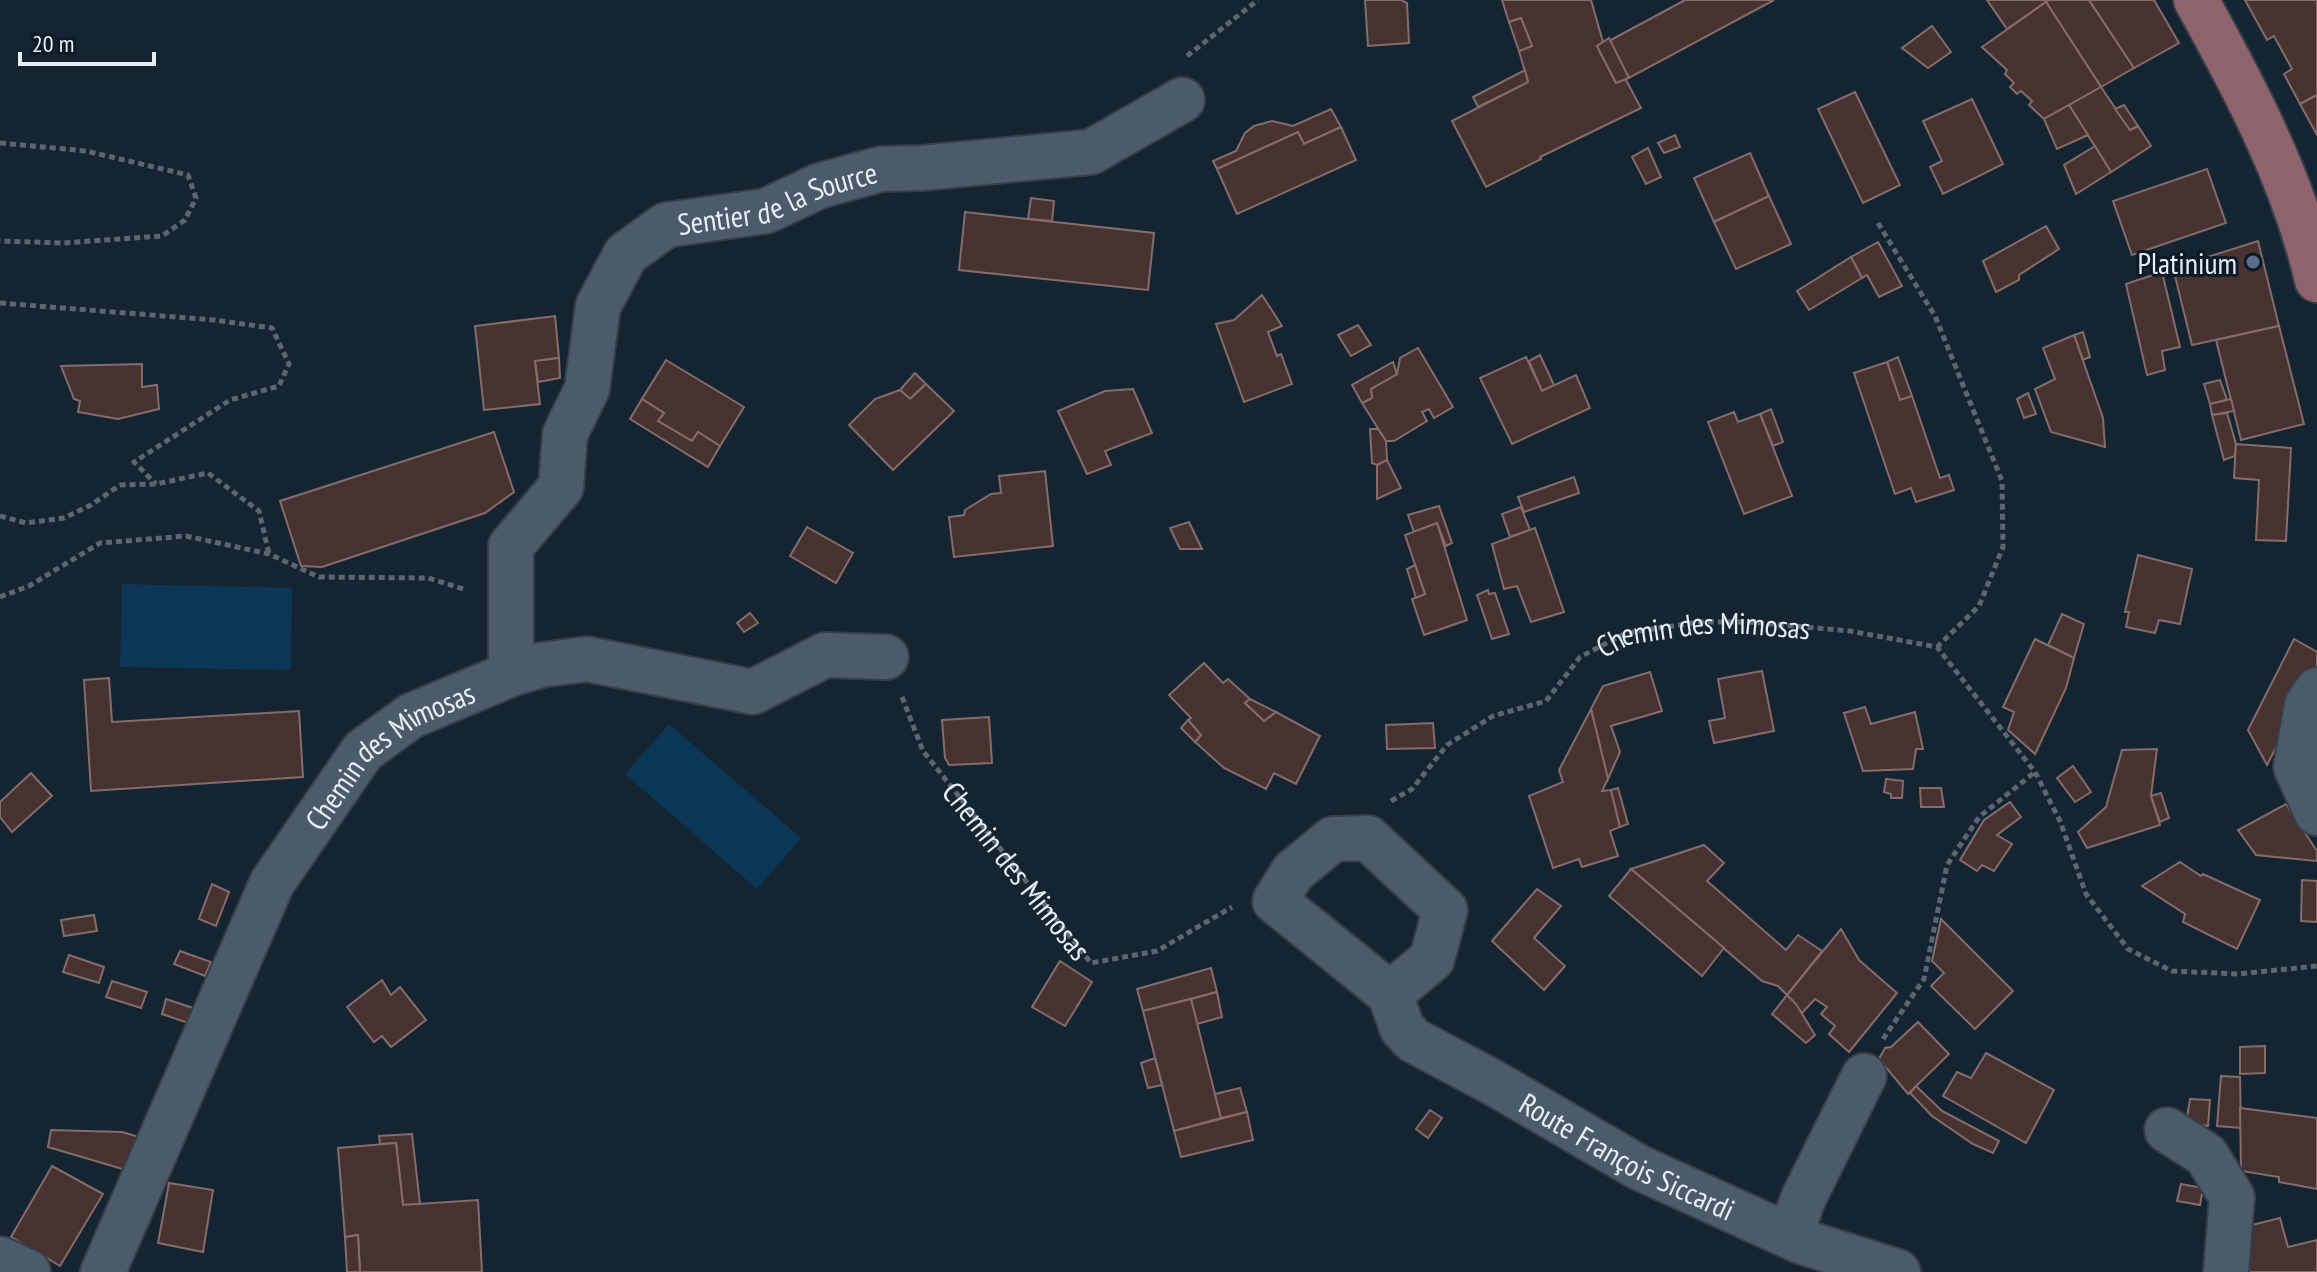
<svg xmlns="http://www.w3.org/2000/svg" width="2317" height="1272" viewBox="0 0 2317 1272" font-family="'PT Sans Narrow',sans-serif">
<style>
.green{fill:#0c3656}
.building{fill:#483231;stroke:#846c6b;stroke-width:2}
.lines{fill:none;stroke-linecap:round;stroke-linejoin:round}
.minor-casing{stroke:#343f49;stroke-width:48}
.major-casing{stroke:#343f49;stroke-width:48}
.path{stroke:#5a6773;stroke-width:5;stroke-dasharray:6 4;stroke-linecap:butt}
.minor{stroke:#4b5b6a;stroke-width:44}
.major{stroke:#8f636b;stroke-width:44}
.service-dot{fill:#5c6f8a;stroke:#0c1a27;stroke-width:3}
.labels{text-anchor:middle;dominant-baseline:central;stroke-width:6;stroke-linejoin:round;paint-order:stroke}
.street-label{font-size:30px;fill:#e6eff8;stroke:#0c1a27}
.poi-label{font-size:30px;fill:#e6eff8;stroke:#0c1a27;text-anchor:end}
</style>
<rect width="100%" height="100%" fill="#152431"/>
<g class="green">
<polygon points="122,584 292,588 291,670 120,667"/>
<polygon points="669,724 801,838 757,889 625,774"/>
</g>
<g class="building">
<polygon points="1365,0 1401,0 1407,3 1409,43 1368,46"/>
<polygon points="1502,0 1591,0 1603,42 1597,46 1616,83 1625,78 1641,108 1540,157 1541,159 1486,187 1452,121 1528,82 1519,51 1532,46 1521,18 1509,22"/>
<polygon points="1685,0 1774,0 1629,78 1609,41"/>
<polygon points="1987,0 2049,0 2007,29"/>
<polygon points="2049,0 2089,0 2134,68 2101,87 2046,2"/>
<polygon points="2089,0 2154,0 2179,43 2134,68"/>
<polygon points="2245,0 2317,0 2317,95 2300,104 2284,74 2292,69 2274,36 2267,40"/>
<polygon points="2046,2 2101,87 2044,119 2029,105 2032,101 2021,91 2017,94 2010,87 2014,83 2005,74 2007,70 1982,47"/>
<polygon points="1521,18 1532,46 1519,51 1509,22"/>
<polygon points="1932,26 1951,52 1928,68 1902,48"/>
<polygon points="1609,38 1629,78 1616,83 1597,46"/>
<polygon points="1525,70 1528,82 1478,107 1473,97"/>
<polygon points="2101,87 2130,130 2138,126 2151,146 2111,172 2069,105"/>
<polygon points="1855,92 1900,185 1863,203 1818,109"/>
<polygon points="2317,95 2317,135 2300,104"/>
<polygon points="1972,99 2003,164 1943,194 1930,167 1942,161 1923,121"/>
<polygon points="2069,105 2088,135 2057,149 2044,119"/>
<polygon points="2124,105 2138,126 2130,130 2115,109"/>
<polygon points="1331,109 1341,127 1304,144 1298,132 1217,169 1213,161 1236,151 1245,133 1254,126 1272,121 1293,126"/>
<polygon points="1341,127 1356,160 1237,214 1217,169 1298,132 1304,144"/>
<polygon points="1675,135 1680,147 1664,153 1658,143"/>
<polygon points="2095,146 2111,172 2076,194 2064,165"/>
<polygon points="1648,148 1661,177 1646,184 1632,157"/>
<polygon points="1750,153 1769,196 1714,222 1694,178"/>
<polygon points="2207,169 2226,223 2132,255 2113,201"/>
<polygon points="1769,196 1791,244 1736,269 1714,222"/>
<polygon points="1031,198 1054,201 1052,221 1028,219"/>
<polygon points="965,212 1154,233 1148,290 959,270"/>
<polygon points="2046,226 2059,249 2019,275 2019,280 1996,292 1983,261"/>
<polygon points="2258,241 2279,326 2192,345 2173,268"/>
<polygon points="1878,242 1902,286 1879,297 1867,275 1862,278 1851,257"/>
<polygon points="1851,257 1862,278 1809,310 1797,291"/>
<polygon points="2162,272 2180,347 2162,351 2165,370 2147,375 2126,284"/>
<polygon points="1262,295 1282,326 1268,332 1277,356 1281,354 1292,384 1244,402 1216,324 1234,320"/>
<polygon points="555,316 559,358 535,361 540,404 484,410 475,326"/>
<polygon points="1358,325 1371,345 1351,356 1338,335"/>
<polygon points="2279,326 2304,424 2241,440 2216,340"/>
<polygon points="2083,332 2090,357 2083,360 2074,335"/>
<polygon points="2074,335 2103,418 2105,447 2051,432 2035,389 2055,379 2043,348"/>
<polygon points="1418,348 1453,407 1434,418 1429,409 1422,412 1427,421 1394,441 1386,441 1362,403 1372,398 1371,389 1397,374 1400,358"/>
<polygon points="1540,355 1554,385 1542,391 1529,361"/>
<polygon points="1526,357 1542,391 1576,375 1590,408 1512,444 1480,378"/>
<polygon points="1898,357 1912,396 1900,400 1887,362"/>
<polygon points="559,358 560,378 538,382 535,361"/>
<polygon points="666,360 744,407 720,446 698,432 692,441 658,421 664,413 642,399"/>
<polygon points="1393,362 1397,374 1371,389 1372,398 1362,403 1352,385"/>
<polygon points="1887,362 1900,400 1912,396 1940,478 1949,475 1954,490 1916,502 1911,488 1895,494 1854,373"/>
<polygon points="142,364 142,387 157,385 159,409 118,419 78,412 80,401 74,399 61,366"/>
<polygon points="915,373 926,384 910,399 900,390"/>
<polygon points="2220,380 2227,400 2210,404 2204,384"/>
<polygon points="926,384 954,411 893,470 849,425 875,399 900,390 910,399"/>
<polygon points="1133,389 1152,433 1105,451 1111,465 1087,474 1058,411 1105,391"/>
<polygon points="2028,393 2036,414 2024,418 2017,399"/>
<polygon points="642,399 664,413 658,421 692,441 698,432 720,446 708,467 630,419"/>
<polygon points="2231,399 2234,411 2212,415 2210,404"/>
<polygon points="1771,409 1783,442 1773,446 1760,414"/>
<polygon points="1734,412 1738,422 1760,414 1792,496 1744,514 1708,422"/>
<polygon points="2227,413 2236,444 2235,456 2224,460 2212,415"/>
<polygon points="1370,429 1378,429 1386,441 1387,460 1377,465 1372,463"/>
<polygon points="494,432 514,492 485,513 322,567 301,566 280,501"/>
<polygon points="2236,444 2291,448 2286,541 2256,540 2259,480 2234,478"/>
<polygon points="1387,460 1401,488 1377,499 1377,465"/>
<polygon points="1045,471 1053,546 954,557 949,517 964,515 965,510 991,494 1001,493 999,476"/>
<polygon points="1574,477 1579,493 1524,512 1518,497"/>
<polygon points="1439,506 1452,543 1446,546 1437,523 1414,532 1408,515"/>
<polygon points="1521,507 1530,530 1510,537 1502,514"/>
<polygon points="1189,522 1202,549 1180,549 1170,528"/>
<polygon points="1437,523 1467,620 1424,635 1412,599 1425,594 1405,535"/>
<polygon points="807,527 853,553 836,583 790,556"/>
<polygon points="1535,528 1564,612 1531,622 1517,586 1504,589 1492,544"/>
<polygon points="2138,555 2192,569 2180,624 2159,620 2155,633 2126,627 2129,612 2125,612"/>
<polygon points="1415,565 1425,594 1416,598 1407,569"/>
<polygon points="1488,590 1489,594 1495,593 1509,634 1492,639 1477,595"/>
<polygon points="750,613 758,623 744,632 737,623"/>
<polygon points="2062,614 2084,624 2074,658 2048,645"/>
<polygon points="2035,639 2074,658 2066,688 2035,754 2008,730 2014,712 2003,707"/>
<polygon points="2294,639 2317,652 2317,667 2267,765 2248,730"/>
<polygon points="1204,663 1223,683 1228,679 1250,699 1245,703 1264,721 1276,712 1320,736 1296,784 1274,773 1266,789 1224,768 1195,742 1201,735 1188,720 1191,718 1169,695"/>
<polygon points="1762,671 1774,731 1714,743 1709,721 1725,718 1718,679"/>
<polygon points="1650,672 1662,711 1611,726 1620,752 1608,779 1591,709 1603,686"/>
<polygon points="109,678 112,722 299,711 303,777 91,791 84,680"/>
<polygon points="1250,699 1276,712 1264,721 1245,703"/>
<polygon points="1865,707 1871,724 1915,712 1923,749 1916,749 1913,769 1863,771 1844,713"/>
<polygon points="1591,709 1608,779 1602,791 1611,790 1620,827 1610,831 1618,856 1582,867 1579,859 1553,868 1529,796 1563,782 1559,770"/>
<polygon points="989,717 992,763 949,765 945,758 942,720"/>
<polygon points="1188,720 1201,735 1195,742 1181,728"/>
<polygon points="1433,723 1435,748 1387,749 1386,725"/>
<polygon points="2157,749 2151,796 2160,825 2087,848 2078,832 2106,807 2122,750"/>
<polygon points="2073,766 2091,792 2075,802 2057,778"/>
<polygon points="31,773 52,796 12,832 0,817 0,802"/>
<polygon points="1886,779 1903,781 1902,798 1891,798 1891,794 1884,792"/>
<polygon points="1618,788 1628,824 1620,827 1611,790"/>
<polygon points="1920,788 1941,788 1944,807 1921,807"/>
<polygon points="2161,793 2169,818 2160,822 2151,796"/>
<polygon points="2010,802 2021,817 1997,835 2012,844 1994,871 1982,865 1977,871 1960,860 1984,820"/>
<polygon points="2286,804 2317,851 2317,861 2256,855 2238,830"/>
<polygon points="1704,845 1724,863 1707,881 1786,950 1798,935 1822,951 1787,995 1778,986 1762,981 1631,869"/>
<polygon points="2180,862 2201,876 2203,874 2260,900 2237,949 2183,922 2185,914 2142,886"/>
<polygon points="1631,869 1724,948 1702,976 1609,896"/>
<polygon points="2302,880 2317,881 2317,922 2301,921"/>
<polygon points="212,884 229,892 216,926 199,919"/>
<polygon points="1537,889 1561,906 1534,938 1565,966 1544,990 1492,941"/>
<polygon points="94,915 97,931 64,936 61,920"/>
<polygon points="1941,919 2013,991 1975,1029 1931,986 1944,973 1932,961"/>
<polygon points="1841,929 1859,960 1897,993 1849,1052 1829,1034 1835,1026 1821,1014 1827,1007 1815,999 1802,1013 1787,995"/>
<polygon points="180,951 211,962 205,976 174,964"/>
<polygon points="69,955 104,967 99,983 63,972"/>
<polygon points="1060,961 1092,982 1065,1026 1032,1007"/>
<polygon points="1211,968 1217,992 1143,1011 1137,989"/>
<polygon points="382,980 391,995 400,987 426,1020 391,1047 382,1036 374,1042 347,1007"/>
<polygon points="112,981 147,992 141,1008 106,997"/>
<polygon points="1217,992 1222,1017 1197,1024 1191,999"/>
<polygon points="1787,995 1796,1004 1815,1035 1806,1043 1772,1014"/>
<polygon points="166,999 199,1010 194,1025 162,1014"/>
<polygon points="1191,999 1221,1118 1174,1131 1143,1011"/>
<polygon points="1918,1022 1949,1054 1908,1094 1879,1059 1885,1048 1891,1047"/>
<polygon points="2265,1046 2265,1073 2240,1074 2240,1047"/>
<polygon points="1986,1053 2054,1090 2026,1143 1943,1096 1957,1072 1971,1078"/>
<polygon points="1155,1058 1162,1085 1148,1088 1141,1063"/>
<polygon points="2221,1076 2240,1077 2241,1128 2217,1126"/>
<polygon points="1916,1086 1942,1111 1999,1141 1993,1153 1973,1144 1932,1116 1910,1093"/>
<polygon points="1240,1088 1247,1112 1221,1118 1215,1094"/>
<polygon points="2190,1099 2210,1100 2208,1126 2186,1123"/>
<polygon points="2240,1108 2317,1118 2317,1189 2279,1182 2279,1177 2241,1171"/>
<polygon points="1430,1110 1442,1118 1428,1138 1416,1129"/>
<polygon points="1247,1112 1253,1140 1181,1157 1174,1131"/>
<polygon points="51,1130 122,1132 146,1139 136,1173 48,1147"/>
<polygon points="412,1134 420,1204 403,1205 396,1143 380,1144 379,1136"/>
<polygon points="396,1143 403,1205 478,1200 482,1272 360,1272 358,1235 345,1237 338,1148"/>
<polygon points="52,1166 103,1194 60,1266 11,1237"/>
<polygon points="169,1183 213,1190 203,1252 158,1243"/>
<polygon points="2181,1184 2203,1188 2200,1205 2177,1201"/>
<polygon points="2280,1218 2288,1247 2317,1240 2317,1272 2239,1272 2240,1228"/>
<polygon points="358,1235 360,1272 347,1272 345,1237"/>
</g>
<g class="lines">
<defs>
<g id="minor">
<path id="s3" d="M511,674V546L561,487L565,434L587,389L598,306L626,254L666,225L766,211L819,186L881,169L922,168L1091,152L1182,100"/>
<polyline points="2317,690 2307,705 2296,767 2317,813"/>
<path id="s4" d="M1390,994L1432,959L1445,910L1368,838L1333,839L1293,872L1275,901L1390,994L1402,1028L1413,1040L1494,1083L1638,1167L1800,1241L1898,1272"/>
<polyline points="2167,1130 2206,1155 2232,1197 2226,1272"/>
<polyline points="1790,1236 1803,1199 1864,1076"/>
<polyline points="0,1259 28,1272"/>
<path id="s5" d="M103,1272L272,883L363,751L411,716L511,674L541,665L587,659L753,692L825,655L886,657"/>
</g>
<path id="major" d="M2196,0C2245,88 2294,181 2317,280"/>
</defs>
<use href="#minor" class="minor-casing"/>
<use href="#major" class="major-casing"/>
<g class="path">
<polyline points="1187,56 1258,0"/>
<polyline points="0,143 86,151 188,175 196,198 185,220 162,236 63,243 0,241"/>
<polyline points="1878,223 1935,316 2002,481 2003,547 1979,606 1937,647"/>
<polyline points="0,303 214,320 272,328 289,364 279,386 230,400 134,462 156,484"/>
<polyline points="0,516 26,523 64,518 91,505 120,485 156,484 208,473 259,511 269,554"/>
<polyline points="0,597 29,586 100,543 186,536 269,554 319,577 428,578 467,590"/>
<path id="s1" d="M902,697L923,751L1091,963L1157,951L1232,907"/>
<path id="s2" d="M1391,801L1412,789L1447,745L1493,716L1546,701L1580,657L1626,633L1699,622H1749L1850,631L1937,647L2035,772L2060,821L2086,894L2128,949L2172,971L2238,974L2317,966"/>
<polyline points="1883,1039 1924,979 1947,865 1979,817 2035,772"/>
</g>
<use href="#minor" class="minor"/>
<use href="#major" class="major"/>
</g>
<circle class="service-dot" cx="2253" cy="262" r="8"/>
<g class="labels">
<g class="street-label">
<text stroke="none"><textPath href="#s3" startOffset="616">Sentier de la Source</textPath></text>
<text stroke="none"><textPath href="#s2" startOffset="374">Chemin des Mimosas</textPath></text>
<text stroke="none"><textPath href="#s5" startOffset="602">Chemin des Mimosas</textPath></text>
<text stroke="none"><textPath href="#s1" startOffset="210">Chemin des Mimosas</textPath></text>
<text stroke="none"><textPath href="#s4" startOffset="776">Route François Siccardi</textPath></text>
</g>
<g class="poi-label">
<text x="2237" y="262">Platinium</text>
</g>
</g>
<path d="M20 52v12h134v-12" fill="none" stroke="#e6eff8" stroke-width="4"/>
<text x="32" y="52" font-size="24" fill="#e6eff8" stroke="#0c1a27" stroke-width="6" paint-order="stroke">20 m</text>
</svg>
